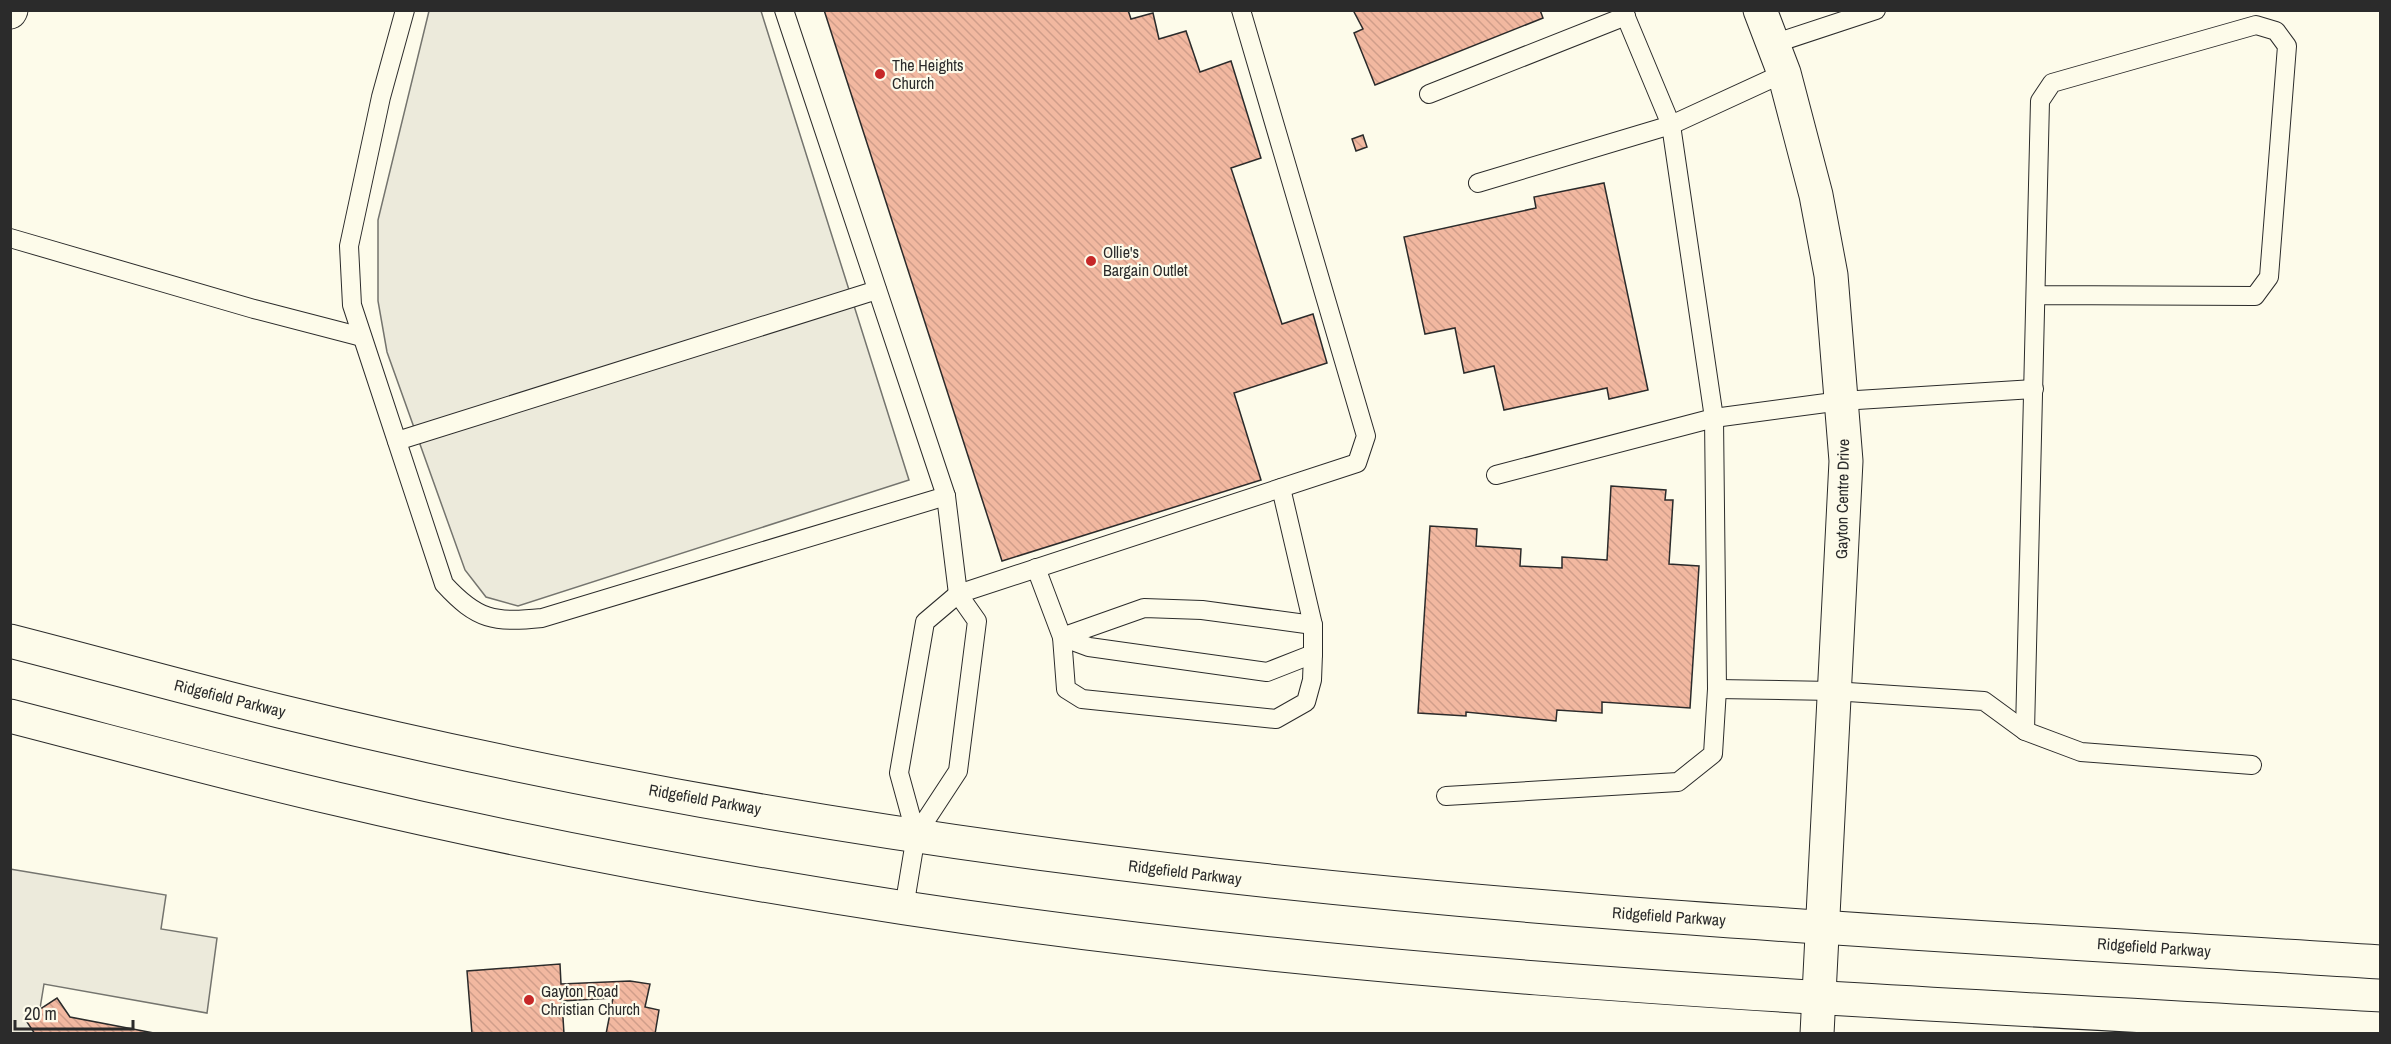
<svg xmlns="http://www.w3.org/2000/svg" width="2391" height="1044" viewBox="0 0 2391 1044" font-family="'Archivo Narrow',sans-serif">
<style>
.parking{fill:#eceadb;stroke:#74746e;stroke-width:1.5}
.building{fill:url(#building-back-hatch);stroke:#2b2b2b;stroke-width:1.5}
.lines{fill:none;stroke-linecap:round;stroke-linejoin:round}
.lane-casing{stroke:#2b2b2b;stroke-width:20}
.street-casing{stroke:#2b2b2b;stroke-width:35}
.secondary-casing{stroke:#2b2b2b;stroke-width:35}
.lane{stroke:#fdfbea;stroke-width:18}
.street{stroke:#fdfbea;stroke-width:33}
.secondary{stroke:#fdfbea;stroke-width:33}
.poi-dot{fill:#c62828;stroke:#fdfbea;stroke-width:2}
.labels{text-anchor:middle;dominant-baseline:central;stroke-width:4.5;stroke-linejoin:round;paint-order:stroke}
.poi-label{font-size:16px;fill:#2b2b2b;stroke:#fdfbea;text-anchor:start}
.street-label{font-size:16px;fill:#2b2b2b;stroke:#fdfbea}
</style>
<defs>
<pattern id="building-back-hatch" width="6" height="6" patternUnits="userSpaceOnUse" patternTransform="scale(1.5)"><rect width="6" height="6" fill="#f2b8a0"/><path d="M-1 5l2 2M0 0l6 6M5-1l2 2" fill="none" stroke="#d09e8a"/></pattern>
</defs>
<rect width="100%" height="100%" fill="#fdfbea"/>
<g class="parking">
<polygon points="429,11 761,11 909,480 518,606 486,597 465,570 387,352 378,301 378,220"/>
<polygon points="10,869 166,895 161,929 217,938 207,1013 44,984 36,1033 11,1033"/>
</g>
<g class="building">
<polygon points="824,10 1128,10 1131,19 1153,13 1159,39 1186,31 1200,72 1231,61 1261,158 1231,168 1282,324 1313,314 1327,363 1234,393 1261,480 1002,561"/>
<polygon points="1353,10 1540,10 1543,18 1375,85 1354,33 1363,29"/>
<polygon points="1363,135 1367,147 1356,151 1352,139"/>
<polygon points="1604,183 1648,390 1609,399 1607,388 1504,410 1494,366 1464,373 1455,328 1425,334 1404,237 1536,208 1534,197"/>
<polygon points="1611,486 1666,490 1665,500 1673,500 1669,564 1699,566 1690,708 1602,702 1602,713 1557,710 1556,721 1466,712 1466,716 1418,713 1430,526 1477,529 1476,546 1521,549 1520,566 1562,568 1562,557 1607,560"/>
<polygon points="560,964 561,984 630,981 650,984 645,1007 659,1010 655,1034 606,1034 613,998 562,1001 564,1034 472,1034 467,971"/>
<polygon points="57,998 70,1017 159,1034 35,1034 25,1019"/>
</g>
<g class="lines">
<defs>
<g id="lane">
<path d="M405,10L381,97L349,246L352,305L444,584C477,620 494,623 542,618L946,496"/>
<polyline points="784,10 946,496 958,594 1357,463 1366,436 1241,10"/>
<polyline points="1773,44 1876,10"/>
<polyline points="1429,94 1626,16"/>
<polyline points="1478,183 1671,125 1784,73"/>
<polyline points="10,238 254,309 362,337"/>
<polyline points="397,441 877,290"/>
<polyline points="1496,475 1714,418 1841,401 2034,389"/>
<polyline points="1036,568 1062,637 1089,647 1267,672 1313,654 1313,625 1281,488"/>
<polyline points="1313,625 1202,610 1144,608 1062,637 1066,689 1082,699 1276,719 1306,702 1312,680 1313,654"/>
<polyline points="1717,689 1833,691 1984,701 2025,731 2081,752 2252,765"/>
<polyline points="2025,731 2040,101 2052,83 2256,25 2276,31 2287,46 2269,277 2255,296 2037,295"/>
<polyline points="1446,796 1678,782 1713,754 1717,689 1714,418 1671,125 1623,10"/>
<polyline points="904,908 916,835 958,771 977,621 958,594 925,622 899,773 916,835"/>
</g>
<polyline id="street" points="1760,10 1784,73 1816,195 1831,275 1846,461 1817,1034"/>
<g id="secondary">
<polyline points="10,12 11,10"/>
<path d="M10,641C100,664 189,689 279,711C533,773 800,822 1060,856C1498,914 1940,934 2380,962"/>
<path d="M10,716C119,744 228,774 337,799C524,843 715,879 905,908C1393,982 1888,1001 2380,1029"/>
</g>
</defs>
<use href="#lane" class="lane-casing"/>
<use href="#street" class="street-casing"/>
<use href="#secondary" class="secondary-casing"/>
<use href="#lane" class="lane"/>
<use href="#street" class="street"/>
<use href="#secondary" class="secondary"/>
</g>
<g class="poi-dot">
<circle cx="880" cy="74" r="6"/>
<circle cx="1091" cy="261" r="6"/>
<circle cx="529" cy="1000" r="6"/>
</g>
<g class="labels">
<g class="poi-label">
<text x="892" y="65">The Heights<tspan x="892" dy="18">Church</tspan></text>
<text x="1103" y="252">Ollie's<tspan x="1103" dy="18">Bargain Outlet</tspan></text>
<text x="541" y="991">Gayton Road<tspan x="541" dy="18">Christian Church</tspan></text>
</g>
<g class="street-label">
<text transform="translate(1842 499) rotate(-89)">Gayton Centre Drive</text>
<text transform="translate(230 698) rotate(14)">Ridgefield Parkway</text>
<text transform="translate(705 799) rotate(10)">Ridgefield Parkway</text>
<text transform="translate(1185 872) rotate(7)">Ridgefield Parkway</text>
<text transform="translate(1669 916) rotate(4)">Ridgefield Parkway</text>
<text transform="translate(2154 947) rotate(4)">Ridgefield Parkway</text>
</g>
</g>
<rect width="2391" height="1044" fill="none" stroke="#2b2b2b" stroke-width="24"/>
<path d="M15 1020v9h118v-9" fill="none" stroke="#2b2b2b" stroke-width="3"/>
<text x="24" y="1020" font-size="18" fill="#2b2b2b" stroke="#fdfbea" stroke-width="4.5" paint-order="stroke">20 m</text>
</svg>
